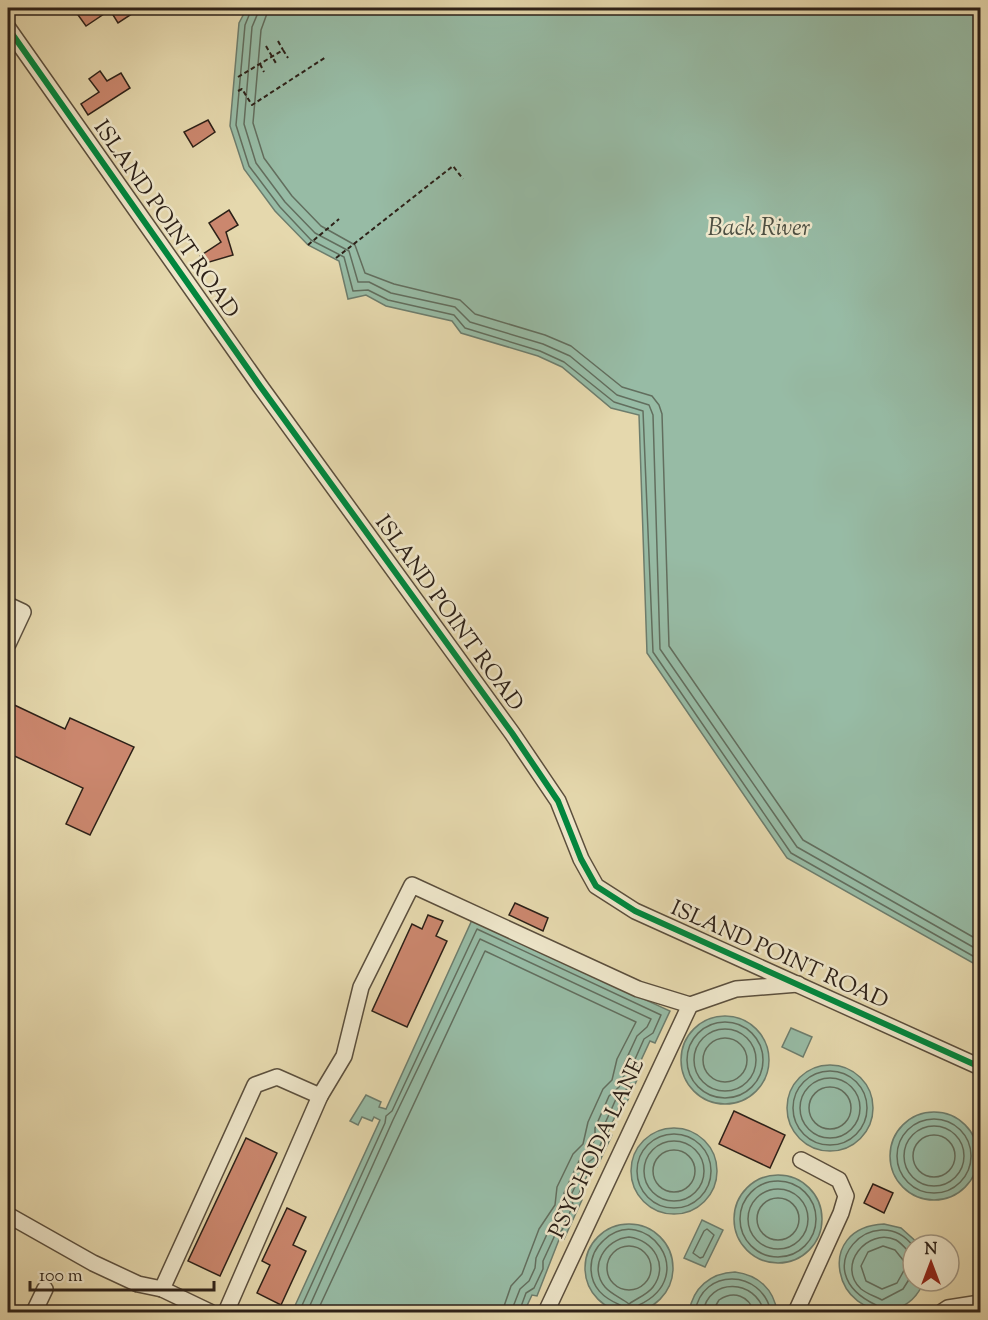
<svg xmlns="http://www.w3.org/2000/svg" width="988" height="1320" viewBox="0 0 988 1320" font-family="'Sorts Mill Goudy',serif">
<style>
.water{fill:#97bba5;stroke:#6d7d6d;stroke-width:1.5}
.lines{fill:none;stroke-linecap:round;stroke-linejoin:round}
.shore{stroke:#626e5e;stroke-width:1.5}
.building{fill:#cb876e;stroke:#2d2118;stroke-width:1.5}
.minor-casing{stroke:#5b4f3d;stroke-width:18}
.path{stroke:#2d2118;stroke-width:2;stroke-dasharray:4.5 3;stroke-linecap:butt}
.minor{stroke:#eee6ca;stroke-width:15}
.cycleway-casing{stroke:#eee6ca;stroke-width:10}
.cycleway{stroke:#00873e;stroke-width:6}
.labels{text-anchor:middle;dominant-baseline:central;stroke-width:5;stroke-linejoin:round;paint-order:stroke}
.street-label{font-size:22px;fill:#2d2118;stroke:#eee6ca}
.water-label{font-size:24px;font-style:italic;fill:#4d4f42;stroke:#eee6ca}
</style>
<rect width="100%" height="100%" fill="#e5d8ad"/>
<filter id="stains"><feTurbulence type="fractalNoise" baseFrequency=".00333" numOctaves="4"/><feColorMatrix values="0 0 0 0 .2 0 0 0 0 .09 0 0 0 0 .02 0 0 0 .5 -.17"/></filter>
<radialGradient id="worn" r=".72"><stop offset=".6" stop-color="#630" stop-opacity="0"/><stop offset="1" stop-color="#630" stop-opacity=".3"/></radialGradient>
<g class="water">
<polygon points="247,8 980,8 980,967 787,858 647,653 639,415 611,408 562,367 538,356 461,333 452,321 386,306 366,295 348,299 339,261 308,245 275,211 244,169 230,126 239,23"/>
<polygon points="472,920 670,1011 655,1043 650,1041 637,1069 641,1071 627,1102 622,1101 608,1132 612,1135 597,1167 592,1165 577,1198 582,1200 564,1239 560,1237 537,1296 532,1295 524,1312 298,1312 293,1310 380,1120 374,1117 372,1121 362,1117 358,1125 350,1121 366,1095 381,1102 379,1107 386,1109"/>
<circle cx="725" cy="1060" r="44"/>
<polygon points="791,1028 812,1037 803,1057 782,1047"/>
<circle cx="830" cy="1108" r="43"/>
<circle cx="934" cy="1156" r="44"/>
<circle cx="674" cy="1171" r="43"/>
<circle cx="778" cy="1219" r="44"/>
<polygon points="702,1220 723,1230 705,1267 684,1258"/>
<circle cx="629" cy="1268" r="44"/>
<path d="M884,1224L901,1228L920,1245H913V1281H924C919,1294 909,1305 895,1309C834,1320 813,1227 884,1224Z"/>
<path d="M735,1272C758,1275 774,1289 777,1312H689C693,1288 710,1273 735,1272Z"/>
</g>
<g class="lines">
<g class="shore">
<polyline points="252,8 245,25 236,125 249,166 280,207 311,240 344,257 353,291 368,290 388,300 454,315 465,328 540,351 564,362 614,402 643,411 653,652 791,853 980,960"/>
<polyline points="260,8 252,27 244,124 256,163 285,202 315,233 349,251 358,282 369,282 391,293 455,307 470,322 543,344 570,356 617,395 649,405 653,415 660,649 797,847 980,951"/>
<polyline points="269,8 261,30 253,123 264,158 292,196 321,226 355,245 365,273 394,284 460,300 475,314 545,335 571,346 622,387 652,396 659,405 662,414 669,646 803,840 980,941"/>
<circle cx="725" cy="1060" r="38"/>
<circle cx="725" cy="1060" r="31"/>
<circle cx="725" cy="1060" r="22"/>
<circle cx="830" cy="1108" r="37"/>
<circle cx="830" cy="1108" r="30"/>
<circle cx="830" cy="1108" r="21"/>
<circle cx="934" cy="1156" r="37"/>
<circle cx="934" cy="1156" r="30"/>
<circle cx="674" cy="1171" r="37"/>
<circle cx="934" cy="1156" r="21"/>
<circle cx="674" cy="1171" r="30"/>
<circle cx="674" cy="1171" r="21"/>
<circle cx="778" cy="1219" r="38"/>
<circle cx="778" cy="1219" r="30"/>
<circle cx="778" cy="1219" r="21"/>
<polygon points="707,1229 714,1235 703,1257 700,1258 693,1253 704,1231"/>
<path d="M629,1237C654,1240 669,1266 653,1287C647,1295 637,1298 629,1304C622,1298 612,1295 605,1287C588,1267 605,1239 629,1237Z"/>
<polygon points="883,1246 895,1250 907,1265 897,1283 882,1289 866,1281 861,1266 868,1252"/>
<circle cx="629" cy="1268" r="22"/>
<path d="M913,1256C907,1251 903,1244 896,1240C867,1227 836,1266 861,1289C867,1294 875,1296 882,1300L903,1289L913,1273"/>
<polyline points="299,1312 385,1123 386,1116 392,1111 477,929 661,1015 653,1033 644,1039 632,1066 633,1075 624,1094 616,1099 602,1130 603,1139 594,1158 586,1164 571,1195 573,1205 562,1230 555,1235 543,1261 543,1269 534,1288 526,1293 519,1312"/>
<polyline points="307,1312 393,1120 480,939 651,1019 647,1027 637,1036 624,1064 624,1075 619,1087 609,1096 595,1128 595,1139 589,1152 579,1161 564,1193 565,1205 556,1224 548,1232 536,1258 535,1268 529,1281 520,1289 511,1312"/>
<polyline points="317,1312 485,951 636,1022 617,1059 612,1080 603,1089 588,1122 583,1144 573,1154 557,1187 555,1205 539,1229 522,1274 511,1286 502,1312"/>
<path d="M622,1312L620,1305C604,1298 591,1288 591,1268C591,1257 596,1247 604,1240C644,1202 702,1275 639,1305L637,1312"/>
<path d="M695,1312C702,1267 762,1269 771,1312"/>
<path d="M703,1312C709,1277 756,1279 764,1312"/>
<path d="M712,1312L719,1300C734,1290 749,1296 754,1312"/>
<path d="M879,1312L876,1305C802,1270 876,1198 913,1246"/>
</g>
</g>
<g class="building">
<polygon points="73,8 141,8 118,23 110,10 86,26"/>
<polygon points="100,71 107,81 121,73 130,88 88,115 81,104 99,92 89,79"/>
<polygon points="208,120 215,132 193,147 184,132"/>
<polygon points="229,210 238,225 226,232 233,255 206,263 200,256 221,242 209,223"/>
<polygon points="8,702 65,729 70,718 134,747 90,835 66,824 83,788 8,753"/>
<polygon points="515,903 548,918 543,931 509,915"/>
<polygon points="428,915 443,921 436,936 447,941 407,1027 372,1011 412,924 422,929"/>
<polygon points="734,1111 785,1135 770,1168 719,1144"/>
<polygon points="246,1138 277,1153 220,1276 188,1261"/>
<polygon points="873,1184 893,1193 884,1213 864,1203"/>
<polygon points="287,1208 306,1217 293,1245 306,1251 281,1305 257,1293 270,1265 262,1261"/>
</g>
<g class="lines">
<defs>
<g id="minor">
<polyline points="8,28 260,386 512,733 558,801 581,859 596,886 635,911 980,1067"/>
<polyline points="8,605 23,612 8,644"/>
<polyline points="8,1215 93,1263 138,1284 162,1289 210,1312"/>
<polyline points="162,1289 255,1085 277,1077 320,1096"/>
<polyline points="34,1312 45,1289"/>
<polyline points="226,1312 320,1096 344,1056 361,987 412,885 638,989 690,1005 736,989 798,984"/>
<polyline points="546,1312 690,1005"/>
<polyline points="796,1312 841,1213 846,1196 839,1180 801,1160"/>
<polyline points="942,1312 948,1308 980,1303"/>
</g>
</defs>
<use href="#minor" class="minor-casing"/>
<g class="path">
<polyline points="278,41 283,50"/>
<polyline points="266,46 277,65"/>
<polyline points="260,64 264,72"/>
<polyline points="238,77 283,50 288,58"/>
<polyline points="238,91 242,89 252,105 326,57"/>
<polyline points="308,245 339,219"/>
<polyline points="336,258 453,166 463,179"/>
</g>
<use href="#minor" class="minor"/>
<defs>
<polyline id="cycleway" points="8,28 260,386 512,733 558,801 581,859 596,886 635,911 980,1067"/>
</defs>
<use href="#cycleway" class="cycleway-casing"/>
<use href="#cycleway" class="cycleway"/>
</g>
<g class="labels">
<g class="street-label">
<text transform="translate(165 220) rotate(55)">ISLAND POINT ROAD</text>
<text transform="translate(448 614) rotate(54)">ISLAND POINT ROAD</text>
<text transform="translate(779 956) rotate(24)">ISLAND POINT ROAD</text>
<text transform="translate(598 1149) rotate(-65)">PSYCHODA LANE</text>
</g>
<g class="water-label">
<text x="759" y="229">Back River</text>
</g>
</g>
<rect width="988" height="1320" fill="none" stroke="#e5d8ad" stroke-width="30"/>
<rect x="9" y="9" width="970" height="1302" fill="none" stroke="#2d2118" stroke-width="3"/>
<rect x="15" y="15" width="958" height="1290" fill="none" stroke="#2d2118" stroke-width="1.5"/>
<g transform="translate(931 1263)"><circle r="28" fill="#eee6ca" stroke="#a19783" stroke-width="1.5"/>
<path d="M0-4.5L10 22L0 15L-10 22Z" fill="#8f2418"/>
<text y="-9" font-size="16" font-weight="bold" text-anchor="middle" fill="#2d2118">N</text>
</g>
<path d="M30 1281v9h184v-9" fill="none" stroke="#2d2118" stroke-width="3"/>
<text x="39" y="1281" font-size="18" fill="#2d2118" stroke="#eee6ca" stroke-width="4.5" paint-order="stroke">100 m</text>
<rect width="100%" height="100%" filter="url(#stains)"/>
<rect width="100%" height="100%" fill="url(#worn)"/>
</svg>
